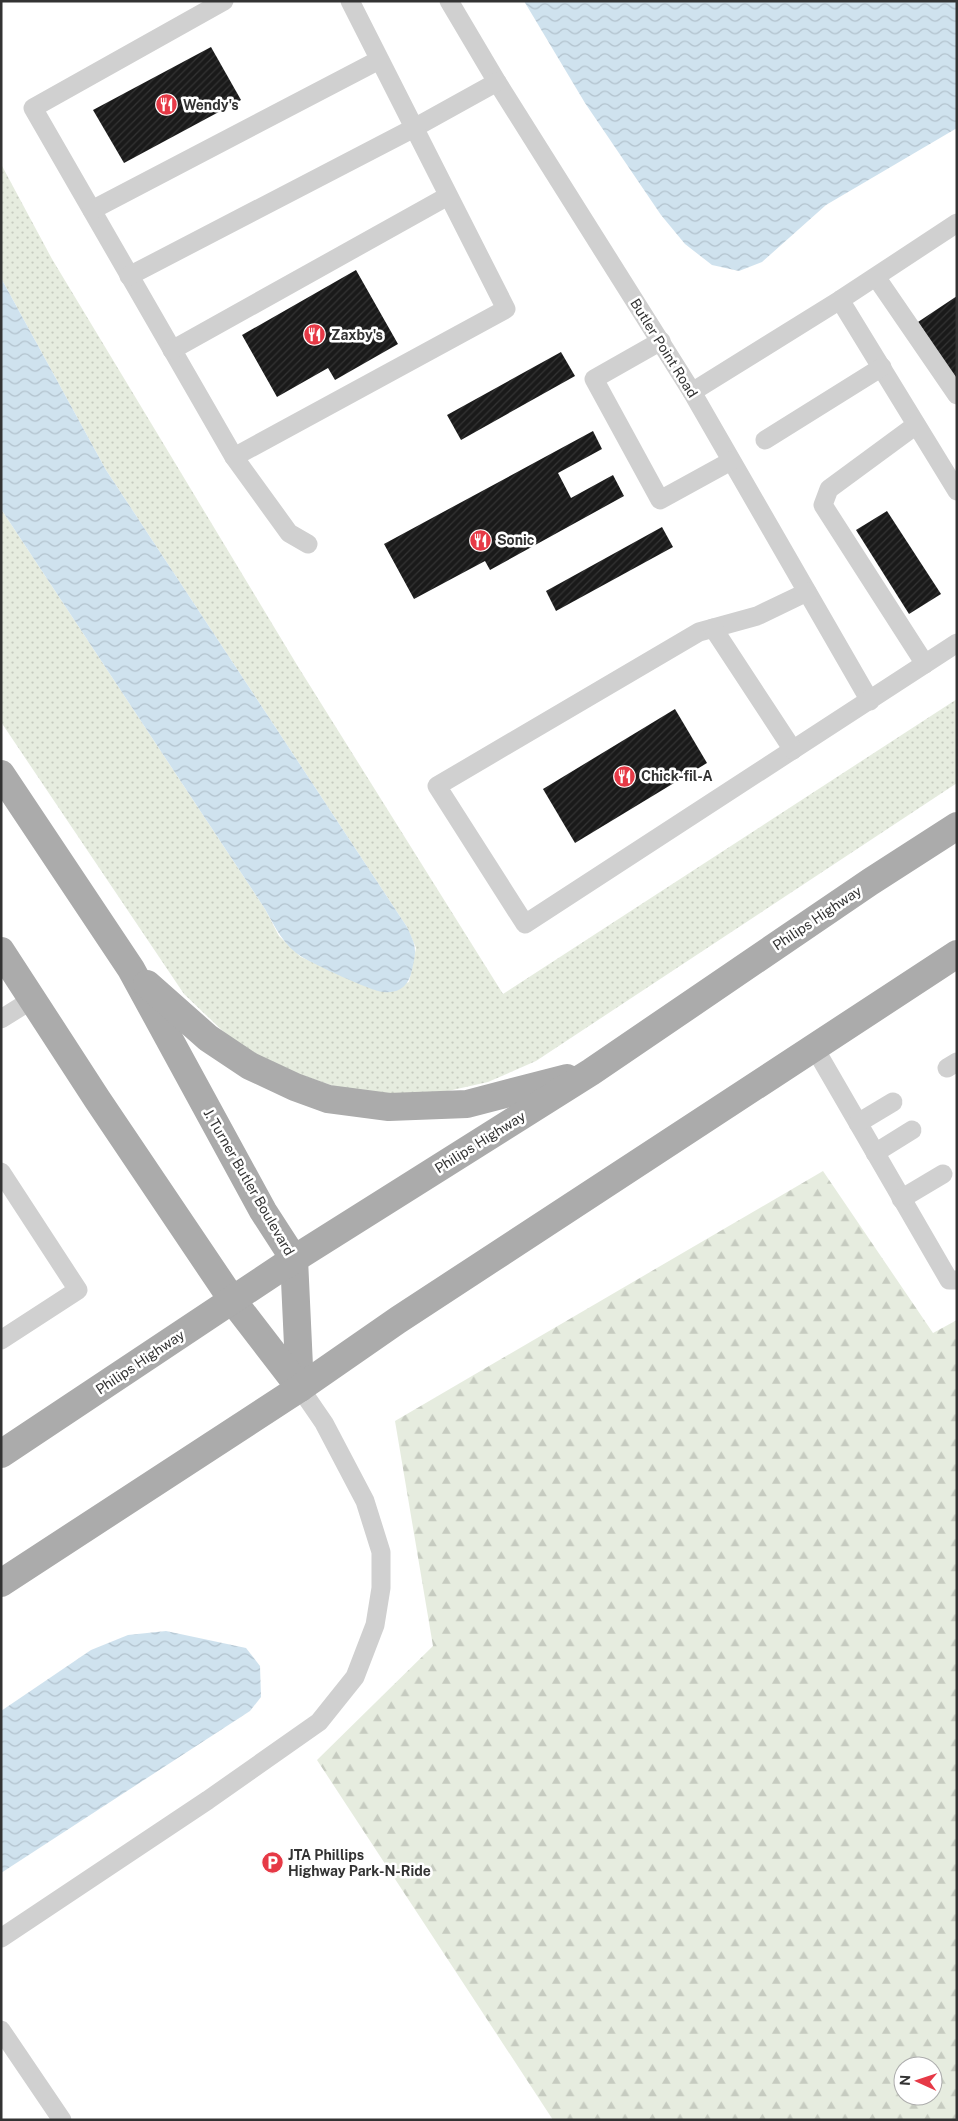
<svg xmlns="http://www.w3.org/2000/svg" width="958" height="2121" viewBox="0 0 958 2121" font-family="'Public Sans',sans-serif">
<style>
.grass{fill:url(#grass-dots)}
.forest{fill:url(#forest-firs);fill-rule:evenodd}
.water{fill:url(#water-waves)}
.building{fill:url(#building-hatch)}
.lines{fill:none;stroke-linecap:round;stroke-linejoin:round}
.service{stroke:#d0d0d0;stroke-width:19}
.primary{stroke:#ababab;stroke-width:28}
.labels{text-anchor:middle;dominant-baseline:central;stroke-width:5;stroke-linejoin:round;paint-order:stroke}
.poi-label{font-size:14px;font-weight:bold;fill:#333;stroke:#fff;text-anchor:start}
.street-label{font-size:14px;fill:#333;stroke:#fff}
</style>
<defs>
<pattern id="grass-dots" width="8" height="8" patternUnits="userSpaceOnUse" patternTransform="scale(1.25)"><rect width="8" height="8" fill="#e6ecdf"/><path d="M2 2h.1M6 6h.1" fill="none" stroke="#c6cbc0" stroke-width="1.8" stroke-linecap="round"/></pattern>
<pattern id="forest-firs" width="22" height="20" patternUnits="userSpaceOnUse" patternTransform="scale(1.25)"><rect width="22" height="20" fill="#e6ecdf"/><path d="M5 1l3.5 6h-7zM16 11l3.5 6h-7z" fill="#c6cbc0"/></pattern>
<pattern id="water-waves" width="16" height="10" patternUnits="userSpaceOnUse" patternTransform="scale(1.25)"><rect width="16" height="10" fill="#cfe2ee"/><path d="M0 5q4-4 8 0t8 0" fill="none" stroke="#b2c2cd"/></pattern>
<pattern id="building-hatch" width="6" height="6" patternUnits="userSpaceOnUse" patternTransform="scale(1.25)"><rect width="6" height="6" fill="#1a1a1a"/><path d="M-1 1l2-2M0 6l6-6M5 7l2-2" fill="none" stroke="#333"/></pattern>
</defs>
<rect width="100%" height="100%" fill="#fff"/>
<polygon class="grass" points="1,164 52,259 297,665 503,994 957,699 957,783 536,1061 488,1082 439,1093 403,1095 345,1090 276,1066 250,1051 228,1036 184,994 1,722 1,509 265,909 279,936 301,957 383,992 409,982 416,948 407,927 106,470 1,278"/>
<path class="forest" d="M823,1171L933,1333L957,1320V2120H553L317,1760L433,1646L395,1421ZM903,2066H933V2096H903Z"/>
<g class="water">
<polygon points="524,1 957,1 957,128 826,205 762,262 739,271 712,265 685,244 661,215 585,103"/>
<path d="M1,278L106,470L407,927C416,946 417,949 412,970C409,985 400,994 383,992C370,991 314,964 302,957C284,946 275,927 265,909L1,509Z"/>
<polygon points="166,1631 246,1648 260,1666 261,1697 250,1711 1,1873 1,1711 91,1650 128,1635"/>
</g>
<g class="building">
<polygon points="211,47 241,100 124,163 93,110"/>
<polygon points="356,270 398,344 335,380 328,368 277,397 242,335"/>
<polygon points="957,296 957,381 918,322"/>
<polygon points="561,352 575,376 461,440 447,415"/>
<polygon points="593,431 602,449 558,473 571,498 613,475 624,496 490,570 485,561 414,599 384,544"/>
<polygon points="887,511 941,594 909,614 856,530"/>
<polygon points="662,527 673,547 556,611 546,591"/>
<polygon points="675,709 707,763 575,843 543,789"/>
</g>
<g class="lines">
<g class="service">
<polyline points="224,1 33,108 234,457 289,533 308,544"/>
<polyline points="449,1 497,82 692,392 870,701"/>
<polyline points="92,210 379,60"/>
<polyline points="129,276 414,128 497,82"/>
<polyline points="876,277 957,395"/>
<polyline points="840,300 957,491"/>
<polyline points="661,341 594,379 660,500 731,461"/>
<polyline points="172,350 448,196"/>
<polyline points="692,392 840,300 957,223"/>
<polyline points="916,425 829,489 823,505 925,664"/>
<polyline points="765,440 882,367"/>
<polyline points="234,457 506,309 350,1"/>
<polyline points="807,592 757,616 699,632 437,786 525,924 957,643"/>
<polyline points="713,628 793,750"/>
<polyline points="1,1019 33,999"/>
<polyline points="814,1047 949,1280 957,1280"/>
<polyline points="947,1068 957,1062"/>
<polyline points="858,1123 893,1102"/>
<polyline points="875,1153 912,1130"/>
<polyline points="1,1172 78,1290 1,1340"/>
<polyline points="901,1199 943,1174"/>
<polyline points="1,1938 208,1800 319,1722 355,1677 375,1625 381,1588 381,1552 365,1501 324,1423 300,1388"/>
<polyline points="1,2030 62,2120"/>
</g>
<g class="primary">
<polyline points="1,774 131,969 263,1211 294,1259 300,1388"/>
<polyline points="1,951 97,1099 233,1301 300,1388"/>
<polyline points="147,984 208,1038 250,1066 295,1087 328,1099 389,1107 467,1104 567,1078"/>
<polyline points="1,1454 294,1259 591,1072 870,882 957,826"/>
<polyline points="1,1583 300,1388 398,1320 957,954"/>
</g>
</g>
<defs>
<symbol id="restaurant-disc" viewBox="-11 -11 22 22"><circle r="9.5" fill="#e63946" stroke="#fff"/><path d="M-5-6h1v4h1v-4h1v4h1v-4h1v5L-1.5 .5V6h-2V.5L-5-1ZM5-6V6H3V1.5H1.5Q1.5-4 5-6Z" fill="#fff"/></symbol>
<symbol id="parking-disc" viewBox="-11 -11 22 22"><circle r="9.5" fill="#e63946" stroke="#fff"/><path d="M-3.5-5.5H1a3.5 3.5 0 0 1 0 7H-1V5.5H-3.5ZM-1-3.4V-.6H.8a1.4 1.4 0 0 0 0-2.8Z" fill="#fff"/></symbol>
</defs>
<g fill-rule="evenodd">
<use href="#restaurant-disc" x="154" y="92" width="25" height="25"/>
<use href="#restaurant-disc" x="302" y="322" width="25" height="25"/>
<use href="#restaurant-disc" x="468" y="528" width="25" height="25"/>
<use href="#restaurant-disc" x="612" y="764" width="25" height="25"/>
<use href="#parking-disc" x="260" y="1850" width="25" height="25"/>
</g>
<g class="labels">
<g class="poi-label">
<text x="183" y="105">Wendy's</text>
<text x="331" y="335">Zaxby's</text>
<text x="497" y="540">Sonic</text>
<text x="641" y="776">Chick-fil-A</text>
<text x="288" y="1855">JTA Phillips<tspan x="288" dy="16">Highway Park-N-Ride</tspan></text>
</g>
<g class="street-label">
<text transform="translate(664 348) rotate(58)">Butler Point Road</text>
<text transform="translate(817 918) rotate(-34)">Philips Highway</text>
<text transform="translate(480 1142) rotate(-32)">Philips Highway</text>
<text transform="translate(249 1182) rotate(60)">J. Turner Butler Boulevard</text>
<text transform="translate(140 1362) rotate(-34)">Philips Highway</text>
</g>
</g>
<rect width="958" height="2121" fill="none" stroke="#333333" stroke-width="5"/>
<g transform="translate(918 2081) rotate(273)"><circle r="24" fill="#ffffff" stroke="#adadad"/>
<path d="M0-4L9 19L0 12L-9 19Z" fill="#e63946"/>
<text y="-8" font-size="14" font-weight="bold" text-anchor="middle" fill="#333333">N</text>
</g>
</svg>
